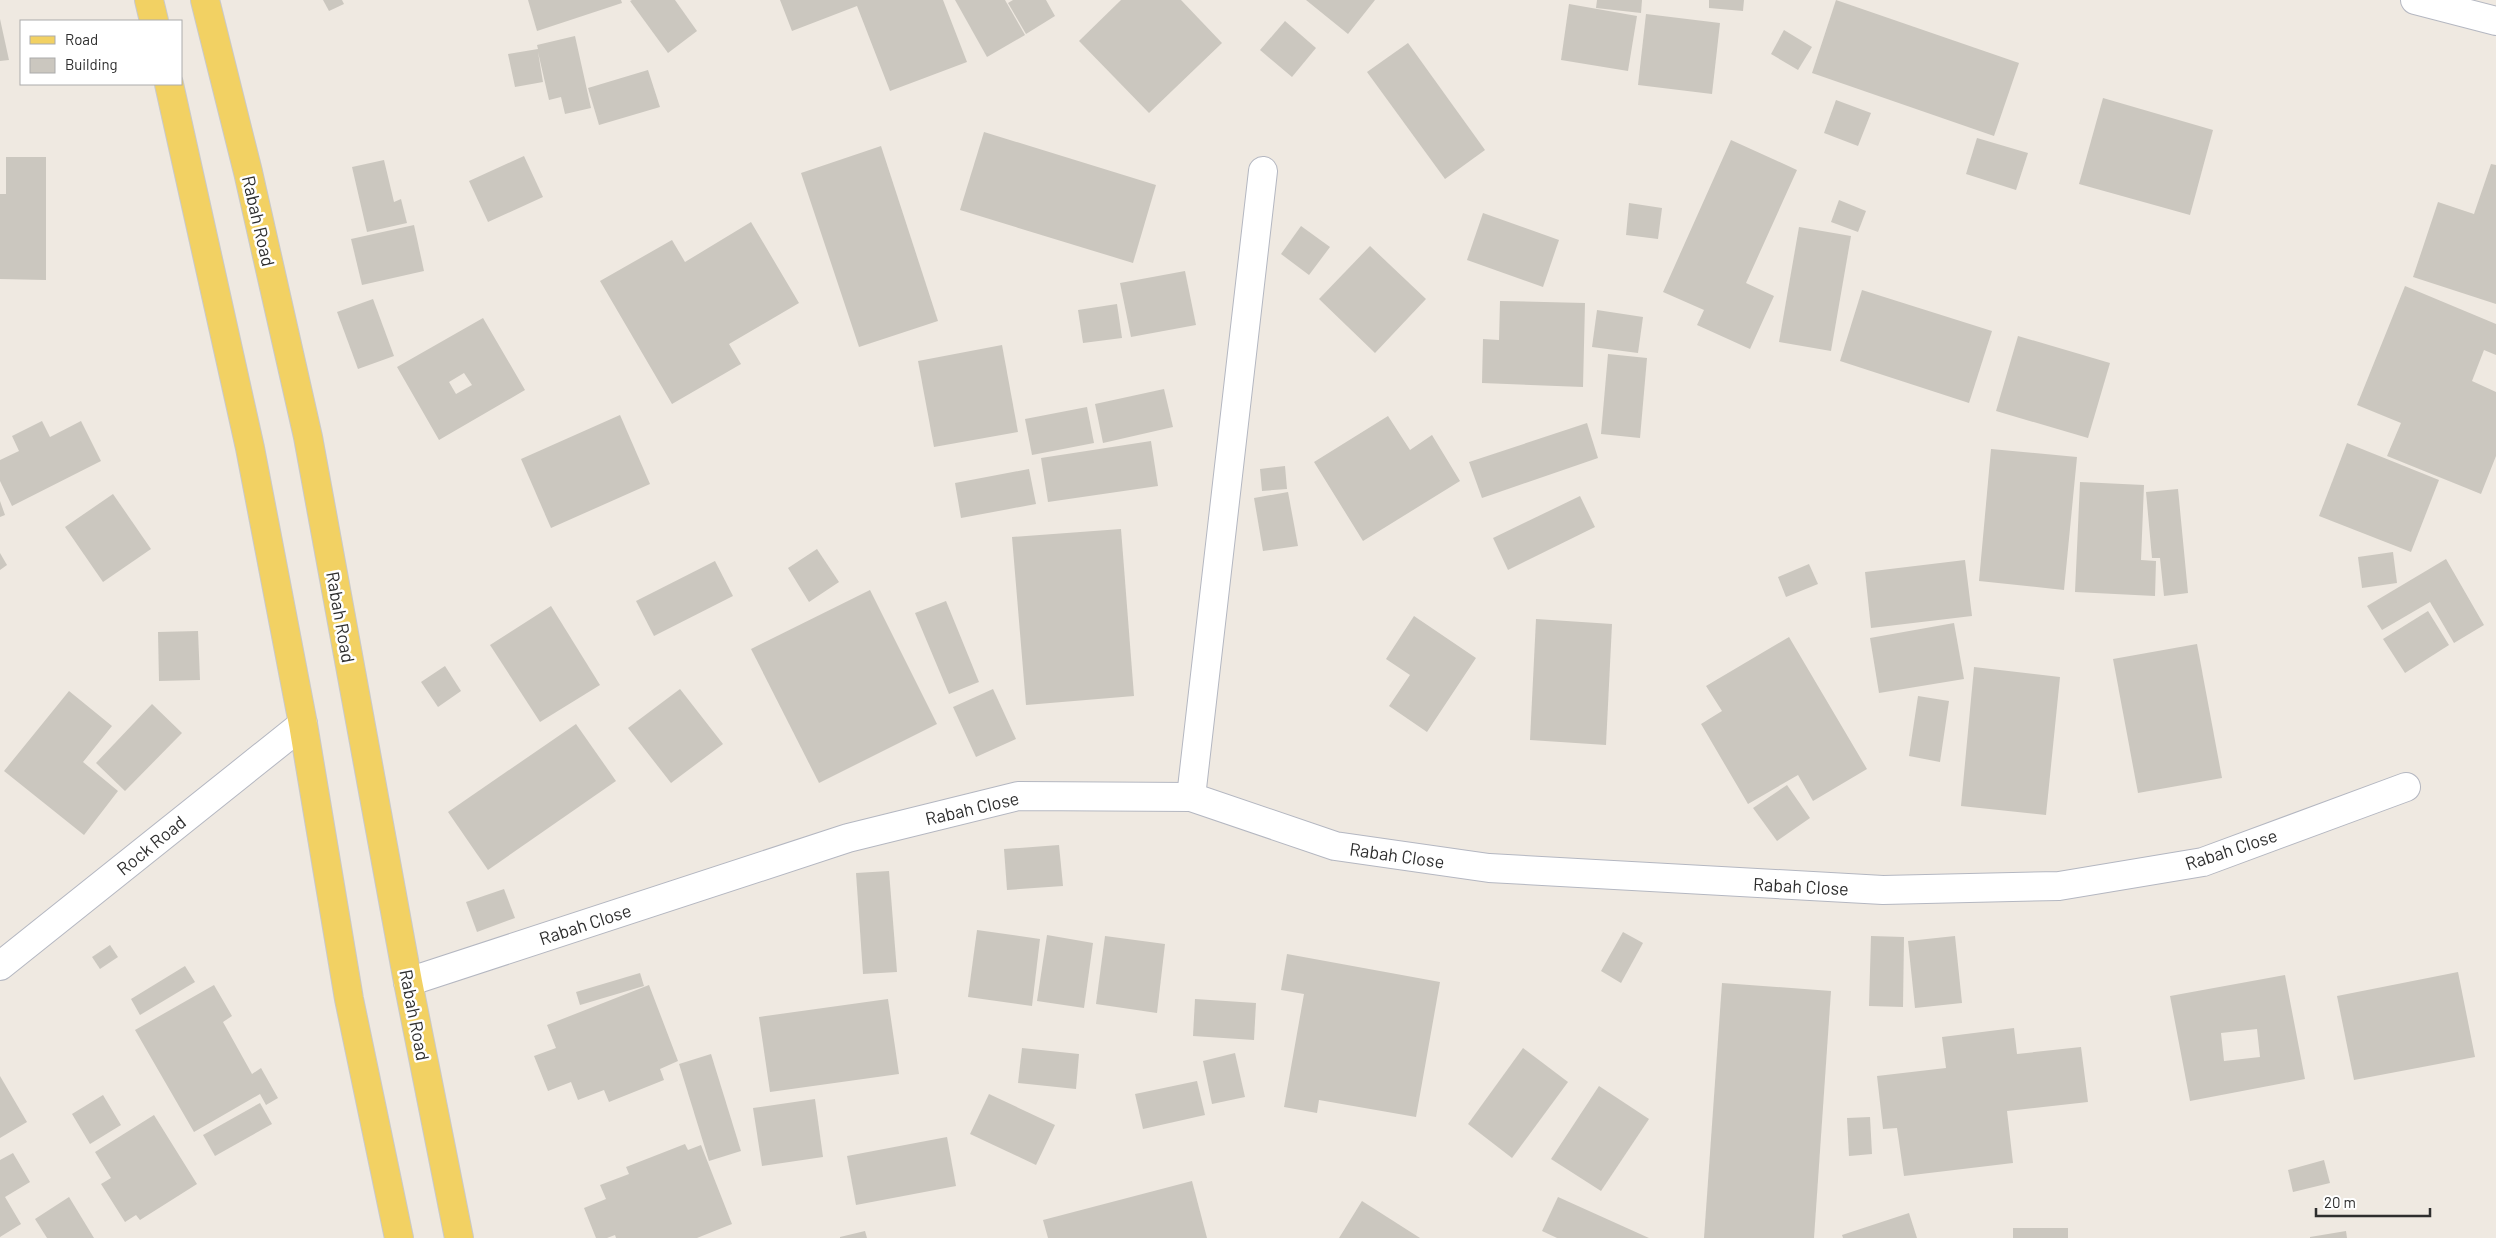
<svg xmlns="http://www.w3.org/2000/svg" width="2496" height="1238" viewBox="0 0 2496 1238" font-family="Barlow,sans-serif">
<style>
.building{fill:#cbc7bf;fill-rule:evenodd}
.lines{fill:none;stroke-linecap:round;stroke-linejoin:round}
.street-casing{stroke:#b4b7c1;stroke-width:30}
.primary-casing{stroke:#c9c9c9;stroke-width:30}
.street{stroke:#fff;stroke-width:28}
.primary{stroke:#f2d163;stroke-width:28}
.labels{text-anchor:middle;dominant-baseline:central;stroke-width:5;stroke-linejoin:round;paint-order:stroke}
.street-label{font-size:18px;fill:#2e2e2e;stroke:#fff}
</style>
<rect width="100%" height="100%" fill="#efe9e1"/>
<g class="building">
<polygon points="323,0 342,0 344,4 329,11"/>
<polygon points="528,0 621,0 622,3 537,31"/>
<polygon points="632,0 675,0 697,31 668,53 630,1"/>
<polygon points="780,0 943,0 967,62 890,91 857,6 792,31"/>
<polygon points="955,0 1005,0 1025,35 987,57"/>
<polygon points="1013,0 1046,0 1055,16 1026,34 1008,3"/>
<polygon points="1121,0 1181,0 1222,43 1149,113 1079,41"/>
<polygon points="1306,0 1375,0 1348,34"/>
<polygon points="1597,0 1642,0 1641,13 1596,8"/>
<polygon points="1709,0 1744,0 1743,11 1709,8"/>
<polygon points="1836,0 2019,63 1994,136 1812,73"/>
<polygon points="1569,4 1637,16 1628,71 1561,60"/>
<polygon points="1646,14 1720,23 1712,94 1638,85"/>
<polygon points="0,19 9,60 0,61"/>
<polygon points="1285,21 1316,48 1292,77 1260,50"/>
<polygon points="1784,30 1812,47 1798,70 1771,54"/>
<polygon points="575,36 591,108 565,114 561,97 549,100 538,52 543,82 515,87 508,54 538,49 537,45"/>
<polygon points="1408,43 1485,150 1445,179 1367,72"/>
<polygon points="648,70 660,107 599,125 588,88"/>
<polygon points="2103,98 2213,130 2190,215 2079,184"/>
<polygon points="1836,100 1871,113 1858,146 1824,133"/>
<polygon points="984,132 1156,185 1133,263 960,210"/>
<polygon points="1977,138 2028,153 2016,190 1966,174"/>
<polygon points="1731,140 1797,170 1746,283 1774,296 1750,349 1697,325 1704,310 1663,292"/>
<polygon points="881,146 938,321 859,347 801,173"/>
<polygon points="524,156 543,197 488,222 469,181"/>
<polygon points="6,157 46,157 46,280 0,279 0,194 6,194"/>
<polygon points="384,160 394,202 401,199 407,223 367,232 352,167"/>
<polygon points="2491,164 2496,165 2496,304 2413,277 2438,202 2474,214"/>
<polygon points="1839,200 1866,211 1858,232 1831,222"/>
<polygon points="1629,203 1662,208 1658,239 1626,235"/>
<polygon points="1483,213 1559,240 1543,287 1467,260"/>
<polygon points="751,222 799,303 729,344 741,364 672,404 600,281 672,240 685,262"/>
<polygon points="414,225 424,271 362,285 351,239"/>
<polygon points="1301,226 1330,247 1309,275 1281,254"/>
<polygon points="1799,227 1851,236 1831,351 1779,342"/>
<polygon points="1370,246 1426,299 1375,353 1319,299"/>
<polygon points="1185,271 1196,325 1131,337 1120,283"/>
<polygon points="2405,286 2496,324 2496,355 2484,350 2472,381 2496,392 2496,456 2481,494 2387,456 2401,423 2357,405"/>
<polygon points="1862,290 1992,331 1969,403 1840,361"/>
<polygon points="373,299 394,356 358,369 337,312"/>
<polygon points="1500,301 1585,303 1583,387 1482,383 1483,339 1499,340"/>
<polygon points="1117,304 1122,338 1083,343 1078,310"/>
<polygon points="1597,310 1643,317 1638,353 1592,347"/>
<path d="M483,318L525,390L439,440L397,367ZM464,373L472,385L456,394L449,382Z"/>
<polygon points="2018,336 2110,363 2088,438 1996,411"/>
<polygon points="1002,345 1018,432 934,447 918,361"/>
<polygon points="1608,354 1647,358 1640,438 1601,434"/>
<polygon points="1164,389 1173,427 1103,443 1095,404"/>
<polygon points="1087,407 1094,443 1032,455 1025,419"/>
<polygon points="620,415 650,484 551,528 521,459"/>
<polygon points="1388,416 1410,450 1432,435 1460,481 1363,541 1314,462"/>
<polygon points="42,421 50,437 81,421 101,461 12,506 0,481 0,460 19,451 12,436"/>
<polygon points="1587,423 1598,458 1482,498 1469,462"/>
<polygon points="1151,441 1158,486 1048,502 1041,458"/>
<polygon points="2347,443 2439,480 2411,552 2319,516"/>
<polygon points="1991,449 2077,457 2064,590 1979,581"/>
<polygon points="1285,466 1287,489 1262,491 1260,469"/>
<polygon points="1029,469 1036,504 961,518 955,483"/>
<polygon points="2080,482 2144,485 2141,560 2156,561 2155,596 2075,592"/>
<polygon points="2178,489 2188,593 2164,596 2160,558 2152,558 2146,492"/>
<polygon points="1288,492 1298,546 1263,551 1254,498"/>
<polygon points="113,494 151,549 103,582 65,527"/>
<polygon points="1580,496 1595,527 1508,570 1493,538"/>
<polygon points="0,501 5,515 0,517"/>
<polygon points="1121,529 1134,696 1026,705 1012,537"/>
<polygon points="817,549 839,582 809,602 788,568"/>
<polygon points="2393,552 2397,583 2362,588 2358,557"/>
<polygon points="0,553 7,565 0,570"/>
<polygon points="2446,559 2484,625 2454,643 2430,602 2382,630 2367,606"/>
<polygon points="1965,560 1972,616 1871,628 1865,572"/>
<polygon points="715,561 733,596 654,636 636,601"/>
<polygon points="1809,564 1818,584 1786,597 1778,577"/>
<polygon points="870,590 937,724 819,783 751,649"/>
<polygon points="946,601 979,682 949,694 915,613"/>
<polygon points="551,606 600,685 540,722 490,645"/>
<polygon points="2428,611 2449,645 2405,673 2383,639"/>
<polygon points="1414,616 1476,658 1427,732 1389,706 1410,675 1386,659"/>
<polygon points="1536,619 1612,624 1606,745 1530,740"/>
<polygon points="1954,623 1964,679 1879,693 1870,638"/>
<polygon points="198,631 200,680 159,681 158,632"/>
<polygon points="1789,637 1867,769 1813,801 1798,775 1748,804 1701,724 1722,711 1706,686"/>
<polygon points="2197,644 2222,778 2138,793 2113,659"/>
<polygon points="445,666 461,691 438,707 421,682"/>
<polygon points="1974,667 2060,677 2046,815 1961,806"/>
<polygon points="680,689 723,744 671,783 628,728"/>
<polygon points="993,689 1016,739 976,757 953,707"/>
<polygon points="69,691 112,726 83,762 118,791 84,835 4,771"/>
<polygon points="1918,696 1949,701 1940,762 1909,756"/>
<polygon points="152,704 182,733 125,791 96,763"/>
<polygon points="576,724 616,781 488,870 448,812"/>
<polygon points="1787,785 1810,818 1777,841 1753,808"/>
<polygon points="1059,845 1063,886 1007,890 1004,849"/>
<polygon points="889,871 897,972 863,974 856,873"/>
<polygon points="504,889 515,918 477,932 466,902"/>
<polygon points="977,930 1040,939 1032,1006 968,997"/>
<polygon points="1623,932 1643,943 1621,983 1601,971"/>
<polygon points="1047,935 1093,943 1084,1008 1037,1001"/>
<polygon points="1105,936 1165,944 1157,1013 1096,1004"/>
<polygon points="1871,936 1904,937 1903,1007 1869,1006"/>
<polygon points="1955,936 1962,1003 1915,1008 1908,941"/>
<polygon points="110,945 118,957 100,969 92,957"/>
<polygon points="1287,954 1440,982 1416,1117 1319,1100 1317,1113 1284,1107 1304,994 1281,990"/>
<polygon points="185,966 195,982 140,1015 131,999"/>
<polygon points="2458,972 2475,1057 2354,1080 2337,996"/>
<polygon points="640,973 644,986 580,1005 576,992"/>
<path d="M2285,975L2305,1079L2190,1101L2170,996ZM2257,1029L2260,1057L2224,1061L2221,1033Z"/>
<polygon points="1722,983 1831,991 1814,1238 1704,1238"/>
<polygon points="214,985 232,1016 223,1022 252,1074 261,1068 278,1098 266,1105 260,1094 194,1132 135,1030"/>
<polygon points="649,985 678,1061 660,1069 664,1080 609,1102 604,1090 578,1100 571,1082 548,1091 534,1056 556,1048 547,1025"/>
<polygon points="888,999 899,1074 770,1092 759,1017"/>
<polygon points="1195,999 1256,1003 1254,1040 1193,1036"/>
<polygon points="2014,1028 2017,1054 2081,1047 2088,1102 2007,1111 2013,1163 1904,1176 1897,1128 1883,1129 1877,1076 1946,1068 1942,1037"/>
<polygon points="1022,1048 1079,1054 1076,1089 1018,1083"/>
<polygon points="1523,1048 1568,1082 1512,1158 1468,1124"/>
<polygon points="1235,1053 1245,1097 1212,1104 1203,1061"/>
<polygon points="711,1054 741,1151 709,1161 679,1064"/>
<polygon points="0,1076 27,1122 0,1138"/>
<polygon points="1197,1081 1205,1115 1143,1129 1135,1094"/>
<polygon points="1599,1086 1649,1119 1601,1191 1551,1159"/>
<polygon points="989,1094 1055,1125 1036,1165 970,1134"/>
<polygon points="103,1095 121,1125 90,1144 72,1114"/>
<polygon points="815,1099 823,1157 762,1166 753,1108"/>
<polygon points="260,1103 272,1124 215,1156 203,1135"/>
<polygon points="154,1115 197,1184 140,1220 136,1215 125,1222 101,1184 111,1178 95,1152"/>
<polygon points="1870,1117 1872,1154 1849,1156 1847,1118"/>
<polygon points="947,1137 956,1186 856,1205 847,1156"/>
<polygon points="685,1144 688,1150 701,1145 732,1224 697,1238 616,1238 615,1235 607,1238 596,1238 584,1208 606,1199 600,1185 629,1174 626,1167"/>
<polygon points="13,1153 30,1182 5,1197 21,1224 0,1237 0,1160"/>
<polygon points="2324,1160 2330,1183 2293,1192 2288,1170"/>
<polygon points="1192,1181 1207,1238 1048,1238 1043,1220"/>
<polygon points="69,1197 94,1238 47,1238 35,1219"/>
<polygon points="1558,1197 1649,1238 1557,1238 1542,1231"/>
<polygon points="1362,1201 1420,1238 1339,1238"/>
<polygon points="1909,1213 1917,1238 1843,1238 1842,1235"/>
<rect x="2013" y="1228" width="55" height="10"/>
<polygon points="865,1231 867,1238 840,1238 840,1237"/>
<polygon points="2346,1231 2347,1238 2310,1238 2310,1237"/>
</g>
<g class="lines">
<defs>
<g id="street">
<polyline points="2415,0 2496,21"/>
<polyline points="1191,797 1263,171"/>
<polyline points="0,966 303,724"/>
<polyline points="408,982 848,838 1018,796 1191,797 1335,846 1489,868 1883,890 2059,886 2203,862 2406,787"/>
</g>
<g id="primary">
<polyline points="149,0 154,21"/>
<polyline points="205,0 248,172 308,437 408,982 459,1238"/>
<polyline points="169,84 250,448 303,724 349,999 399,1238"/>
</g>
</defs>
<use href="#street" class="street-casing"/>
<use href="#primary" class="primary-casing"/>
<use href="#street" class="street"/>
<use href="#primary" class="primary"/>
</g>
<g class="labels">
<g class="street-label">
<text transform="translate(259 221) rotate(77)">Rabah Road</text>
<text transform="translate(341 617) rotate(80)">Rabah Road</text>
<text transform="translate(972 808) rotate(-13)">Rabah Close</text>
<text transform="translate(151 845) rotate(-39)">Rock Road</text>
<text transform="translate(2231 849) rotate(-18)">Rabah Close</text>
<text transform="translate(1397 855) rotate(8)">Rabah Close</text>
<text transform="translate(1801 886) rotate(3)">Rabah Close</text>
<text transform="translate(585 924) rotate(-18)">Rabah Close</text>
<text transform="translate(415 1015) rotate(79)">Rabah Road</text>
</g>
</g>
<rect x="20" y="20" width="162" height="65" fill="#ffffff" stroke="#ababab"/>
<rect x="30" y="36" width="25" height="8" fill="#f2d163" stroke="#ababab"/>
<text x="65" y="45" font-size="15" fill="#2e2e2e">Road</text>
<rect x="30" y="58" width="25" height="15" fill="#cbc7bf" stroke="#ababab"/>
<text x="65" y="70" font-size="15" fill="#2e2e2e">Building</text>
<path d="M2316 1208v8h114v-8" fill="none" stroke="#2e2e2e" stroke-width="2.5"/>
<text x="2324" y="1208" font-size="15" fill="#2e2e2e" stroke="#ffffff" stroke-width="4" paint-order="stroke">20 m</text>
</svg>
